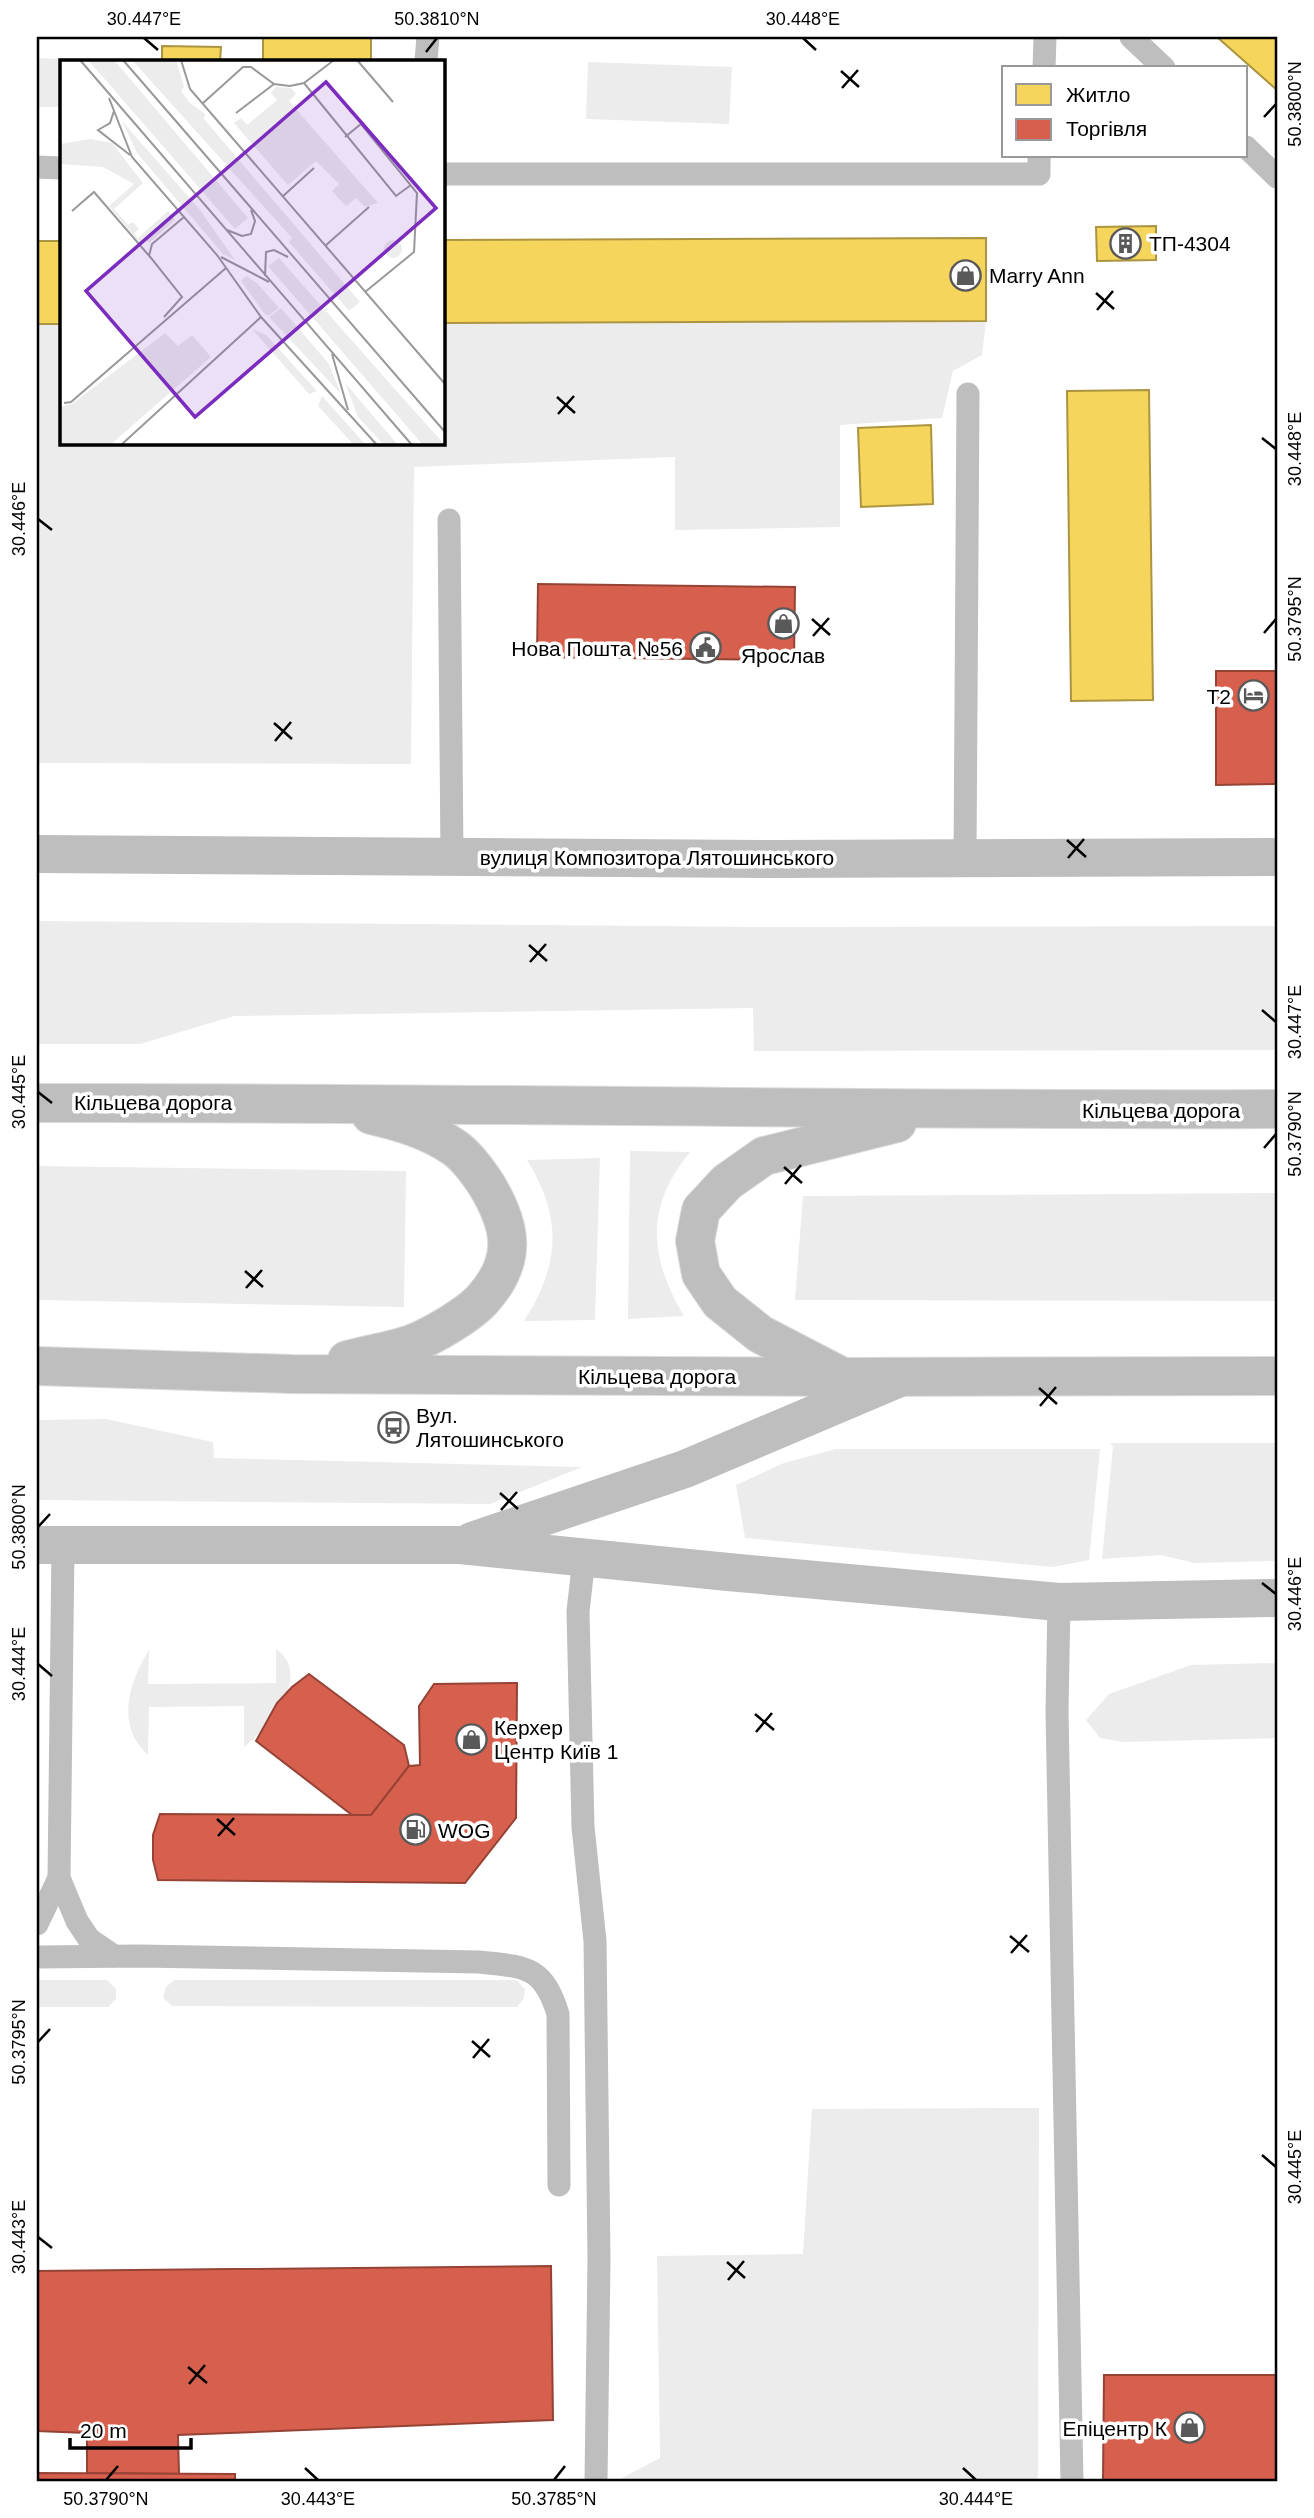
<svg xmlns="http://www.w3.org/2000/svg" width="1314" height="2518" viewBox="0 0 1314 2518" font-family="Arial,sans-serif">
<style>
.green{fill:#ececec}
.homes{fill:#f6d55c;stroke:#ac9540;stroke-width:2}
.shops{fill:#d6604d;stroke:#964336;stroke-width:2}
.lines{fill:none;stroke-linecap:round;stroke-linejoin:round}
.trunk-casing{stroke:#dbdbdb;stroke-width:40}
.service{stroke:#bebebe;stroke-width:23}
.minor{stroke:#bebebe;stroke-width:38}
.trunk{stroke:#bebebe;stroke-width:38}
.ticks{fill:none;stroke:#000;stroke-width:2.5}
.labels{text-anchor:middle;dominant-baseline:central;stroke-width:7;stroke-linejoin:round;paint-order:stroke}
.poi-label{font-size:21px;fill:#000;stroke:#fff;text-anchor:start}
.street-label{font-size:21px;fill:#000;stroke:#fff}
.inset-road{fill:none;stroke:#999;stroke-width:2}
.view{fill:#7b2cbf;fill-opacity:0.15;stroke:#7b2cbf;stroke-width:3.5}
.inset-edge{fill:none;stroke:#000;stroke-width:3.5}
.neatline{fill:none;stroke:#000;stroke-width:2.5}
.ticks-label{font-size:18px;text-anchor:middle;fill:#000}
</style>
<rect width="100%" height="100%" fill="#fff"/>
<g class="green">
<polygon points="37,58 126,61 61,61 61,107 37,107"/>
<polygon points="588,62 732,67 729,124 586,119"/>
<polygon points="986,321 982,355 953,371 942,418 840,425 840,527 675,530 675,457 414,467 411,764 37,763 37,324 61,324 61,443 443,443 443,323"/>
<polygon points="37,921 774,927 1277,926 1277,1050 754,1051 753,1008 234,1016 140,1044 37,1044"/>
<path d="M630,1151L690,1152C645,1207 649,1257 684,1316L628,1319Z"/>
<path d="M600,1158L595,1320L524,1321C560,1265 563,1218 527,1160Z"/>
<polygon points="37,1166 406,1171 404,1307 37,1300"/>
<polygon points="1277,1193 1277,1301 795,1300 803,1196"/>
<polygon points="106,1419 213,1442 214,1458 582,1467 490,1504 37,1500 37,1420"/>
<polygon points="1110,1443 1277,1443 1277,1561 1194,1563 1161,1555 1102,1559 1113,1447"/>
<polygon points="836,1449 1100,1449 1089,1560 1053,1567 745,1538 736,1485 784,1463"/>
<path d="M276,1649C314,1675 268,1728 244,1747V1706L149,1707L148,1755C115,1726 129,1682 149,1650L148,1684L276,1683Z"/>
<polygon points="1277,1663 1277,1738 1123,1742 1100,1738 1086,1720 1109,1694 1191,1665"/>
<polygon points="37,1980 107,1980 116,1989 116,1999 108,2007 37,2007"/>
<polygon points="174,1980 516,1980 525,1989 524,1998 517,2007 172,2006 163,1998 166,1987"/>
<polygon points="1039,2108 1038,2481 620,2481 620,2479 660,2458 657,2256 803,2254 812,2109"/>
</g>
<g class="homes">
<rect x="263" y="37" width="108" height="24"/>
<polygon points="1217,37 1277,37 1277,90"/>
<polygon points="162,46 221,47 220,61 162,61"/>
<polygon points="1156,226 1156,260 1097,261 1096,227"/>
<polygon points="986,238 986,321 443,323 443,240"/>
<rect x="37" y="241" width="24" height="83"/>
<polygon points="1149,390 1153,700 1071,701 1067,391"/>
<polygon points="931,425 933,504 861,507 858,428"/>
</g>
<g class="shops">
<polygon points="538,584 795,587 794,660 537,657"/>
<polygon points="1216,671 1277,671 1277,784 1216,785"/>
<polygon points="309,1674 404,1745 409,1766 371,1815 352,1815 256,1741 277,1703 292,1687"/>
<polygon points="517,1683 516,1818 465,1883 158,1880 153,1860 153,1835 160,1814 371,1815 409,1766 420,1765 419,1706 434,1684"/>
<polygon points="551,2266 553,2420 178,2435 179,2474 87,2473 87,2433 37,2431 37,2271"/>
<polygon points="1104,2375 1277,2375 1277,2481 1103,2481"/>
<polygon points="37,2473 235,2474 235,2481 37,2481"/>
</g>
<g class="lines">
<defs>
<g id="trunk">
<path d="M37,1103C450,1102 864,1111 1277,1109"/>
<path d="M347,1360C369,1354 393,1351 414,1343C434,1335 468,1315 482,1300C518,1260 512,1227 486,1184C478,1172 466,1156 455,1148C429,1130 401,1122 371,1115"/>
<polyline points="37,1366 291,1374 844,1377 1277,1376"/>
<polyline points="837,1374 760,1334 720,1302 701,1274 695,1241 701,1210 727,1182 764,1156 897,1123"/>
</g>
</defs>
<use href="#trunk" class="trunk-casing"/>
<g class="service">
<polyline points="1131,37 1164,68"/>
<polyline points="426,61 428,37"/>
<polyline points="1044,68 1045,37"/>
<polyline points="1246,147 1277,177"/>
<polyline points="37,167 61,168"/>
<polyline points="443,174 1039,174 1039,156"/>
<polyline points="449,520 452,856"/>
<polyline points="965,857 968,394"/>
<polyline points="63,1545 59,1878 77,1921 89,1939 114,1956"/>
<polyline points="584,1559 578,1611 583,1827 595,1941 599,2259 596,2481"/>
<polyline points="1059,1602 1057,1712 1072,2481"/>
<polyline points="37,1924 59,1878"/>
<path d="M37,1957L140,1956L479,1962C525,1967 543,1965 558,2014L559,2185"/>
</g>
<g class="minor">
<polyline points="37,854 774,859 1277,857"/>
<polyline points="472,1541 685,1469 902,1377"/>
<polyline points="37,1545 460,1545 728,1572 1059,1602 1277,1598"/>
</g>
<use href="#trunk" class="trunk"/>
</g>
<path class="ticks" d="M144,38L158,50M803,38L816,50M426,52L437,38M841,71L859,87M842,88L858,70M1264,117L1276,104M1096,293L1114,309M1097,310L1113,291M557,397L575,413M558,414L574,396M1262,438L1276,449M38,519L52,530M812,619L830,635M1264,633L1276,619M813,636L829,618M274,723L292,739M275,741L291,722M1067,840L1086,857M1068,858L1084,839M529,945L547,961M530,962L546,944M1262,1010L1276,1022M38,1092L52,1103M1264,1148L1276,1134M784,1167L802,1183M785,1184L801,1165M245,1271L263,1287M246,1288L262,1270M1039,1388L1057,1404M1040,1406L1056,1387M500,1493L518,1509M501,1510L517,1492M38,1527L50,1514M1262,1583L1276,1594M38,1664L52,1676M755,1714L774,1730M756,1732L772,1713M217,1819L235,1835M218,1836L234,1818M1010,1936L1029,1952M1011,1953L1027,1935M472,2041L490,2057M38,2042L50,2029M473,2058L489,2039M1262,2155L1276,2167M38,2237L52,2248M727,2262L745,2278M728,2280L744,2261M188,2367L207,2383M189,2384L205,2365M305,2468L318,2480M963,2468L976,2480M106,2480L118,2466M554,2480L565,2466"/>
<defs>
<symbol id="building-ring" viewBox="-11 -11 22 22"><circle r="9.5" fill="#fff" stroke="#595959" stroke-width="1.5"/><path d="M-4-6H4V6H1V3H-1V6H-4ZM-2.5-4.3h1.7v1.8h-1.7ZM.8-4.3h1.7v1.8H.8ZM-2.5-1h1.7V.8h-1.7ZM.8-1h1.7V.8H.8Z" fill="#595959"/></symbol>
<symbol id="shop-ring" viewBox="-11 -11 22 22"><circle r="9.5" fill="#fff" stroke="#595959" stroke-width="1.5"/><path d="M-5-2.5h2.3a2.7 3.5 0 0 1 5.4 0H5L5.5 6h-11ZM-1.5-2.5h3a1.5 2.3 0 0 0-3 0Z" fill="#595959"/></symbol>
<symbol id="civic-ring" viewBox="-11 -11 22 22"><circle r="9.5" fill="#fff" stroke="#595959" stroke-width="1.5"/><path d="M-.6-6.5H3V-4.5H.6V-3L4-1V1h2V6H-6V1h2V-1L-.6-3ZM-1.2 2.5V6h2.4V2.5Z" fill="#595959"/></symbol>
<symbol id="hotel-ring" viewBox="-11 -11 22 22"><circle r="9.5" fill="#fff" stroke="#595959" stroke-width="1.5"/><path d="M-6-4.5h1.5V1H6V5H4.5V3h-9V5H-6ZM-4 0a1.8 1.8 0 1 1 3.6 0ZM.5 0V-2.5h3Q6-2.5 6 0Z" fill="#595959"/></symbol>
<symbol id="bus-ring" viewBox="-11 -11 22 22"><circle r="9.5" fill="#fff" stroke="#595959" stroke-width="1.5"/><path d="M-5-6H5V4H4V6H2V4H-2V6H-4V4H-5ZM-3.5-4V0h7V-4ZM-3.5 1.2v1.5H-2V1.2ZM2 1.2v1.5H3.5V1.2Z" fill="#595959"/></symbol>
<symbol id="fuel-ring" viewBox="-11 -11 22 22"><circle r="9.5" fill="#fff" stroke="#595959" stroke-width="1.5"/><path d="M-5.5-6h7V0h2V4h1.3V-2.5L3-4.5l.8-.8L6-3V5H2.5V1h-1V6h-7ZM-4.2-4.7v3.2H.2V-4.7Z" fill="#595959"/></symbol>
</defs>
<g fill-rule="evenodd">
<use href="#building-ring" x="1108" y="226" width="35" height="35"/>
<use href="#shop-ring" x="948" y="258" width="35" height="35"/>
<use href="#shop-ring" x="766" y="606" width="35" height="35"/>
<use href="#civic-ring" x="688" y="630" width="35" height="35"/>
<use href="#hotel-ring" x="1236" y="678" width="35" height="35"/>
<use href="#bus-ring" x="376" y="1410" width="35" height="35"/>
<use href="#shop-ring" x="454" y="1722" width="35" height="35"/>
<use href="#fuel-ring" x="398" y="1812" width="35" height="35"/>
<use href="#shop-ring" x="1172" y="2410" width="35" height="35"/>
</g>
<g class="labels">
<g class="poi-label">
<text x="1149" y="243">ТП-4304</text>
<text x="989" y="275">Marry Ann</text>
<text x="683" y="648" text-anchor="end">Нова Пошта №56</text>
<text x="783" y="655" text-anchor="middle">Ярослав</text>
<text x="1231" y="696" text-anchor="end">T2</text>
<text x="416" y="1415">Вул.<tspan x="416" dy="24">Лятошинського</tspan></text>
<text x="494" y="1727">Керхер<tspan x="494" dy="24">Центр Київ 1</tspan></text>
<text x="438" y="1830">WOG</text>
<text x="1167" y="2428" text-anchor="end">Епіцентр К</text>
</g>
<g class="street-label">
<text x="657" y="857">вулиця Композитора Лятошинського</text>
<text x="153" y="1102">Кільцева дорога</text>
<text x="1161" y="1110">Кільцева дорога</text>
<text x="657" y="1376">Кільцева дорога</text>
</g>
</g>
<g transform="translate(60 60)">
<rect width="385" height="385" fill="#fff"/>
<path d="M28,0H54L188,158L175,169ZM72,0H116L124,27L121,31L129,42L145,54L144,59L300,242L289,251L229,182L232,178ZM216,27L231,28L236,34L229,41L318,143L305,147L296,138L286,146L272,131L279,124L256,101L228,125L174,63L181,58L187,65L217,40L211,33ZM62,61L140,150L175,200L163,194L77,93ZM31,79L52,83L83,123L54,149L68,165L73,162L79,169L74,173L78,178L108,151L115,160L89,183L84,179L80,183L49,146L74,124L43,107L0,104V84ZM324 189a9 9 0 1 1 18 0a9 9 0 1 1-18 0ZM219,198L333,327L385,385H363L208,206ZM186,216L197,223L219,248L208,256L204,253L181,221ZM221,248L269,304L281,334L209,257ZM192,269L206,275L257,331L249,334ZM105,273L118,286L132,275L151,297L50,385H0V347L12,344ZM286,325V324L338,385H324L298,357ZM262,336L306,385H294L258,346Z" fill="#ececec"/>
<path class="inset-road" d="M20,0L352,385M63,0L385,372M121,0L130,29L385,324M297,0L333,42M244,23L336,136L351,125M49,38L72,97L157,195L201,257L317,385M142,44L183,7H191L214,24L230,26L244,23L274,0M54,51L50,63L38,70L70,95M176,53L214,24M285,77L301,64L357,133L354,192L305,232M222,137L254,108M12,151L34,132L91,198L122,237L104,257M167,170L182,176L191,174L195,161L191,150M265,186L309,147M89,196L92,184L124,157M161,197L209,222M205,216L206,192L214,190L228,197M272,294L288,350M4,343L11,342L166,208M61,385L201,257"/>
<path class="view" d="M266,22L376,148L135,357L26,231Z"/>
<rect width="385" height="385" class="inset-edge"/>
</g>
<rect width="1314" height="2518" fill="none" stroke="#ffffff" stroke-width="77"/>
<rect x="1002" y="66" width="245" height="91" fill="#ffffff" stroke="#999999" stroke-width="2"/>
<rect x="1016" y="84" width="35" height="21" fill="#f6d55c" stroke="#999999" stroke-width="2"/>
<text x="1066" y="102" font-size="21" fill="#000000">Житло</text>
<rect x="1016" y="119" width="35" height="21" fill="#d6604d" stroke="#999999" stroke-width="2"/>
<text x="1066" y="136" font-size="21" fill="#000000">Торгівля</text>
<path d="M70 2438v10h121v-10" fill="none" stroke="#000000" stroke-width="3.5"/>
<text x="80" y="2438" font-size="21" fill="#000000" stroke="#ffffff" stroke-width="5" paint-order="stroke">20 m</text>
<rect x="38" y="38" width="1238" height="2442" class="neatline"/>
<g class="ticks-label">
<text x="144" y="25">30.447°E</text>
<text x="437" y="25">50.3810°N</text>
<text x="803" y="25">30.448°E</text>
<text transform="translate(1295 104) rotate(-90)" y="6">50.3800°N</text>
<text transform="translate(1295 449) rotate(-90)" y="6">30.448°E</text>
<text transform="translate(19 519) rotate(-90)" y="6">30.446°E</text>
<text transform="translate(1295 619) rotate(-90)" y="6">50.3795°N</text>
<text transform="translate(1295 1022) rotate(-90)" y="6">30.447°E</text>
<text transform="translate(19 1092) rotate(-90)" y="6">30.445°E</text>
<text transform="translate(1295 1134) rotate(-90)" y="6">50.3790°N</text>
<text transform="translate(19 1527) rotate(-90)" y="6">50.3800°N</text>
<text transform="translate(1295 1594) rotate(-90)" y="6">30.446°E</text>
<text transform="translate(19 1664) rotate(-90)" y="6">30.444°E</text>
<text transform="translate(19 2042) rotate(-90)" y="6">50.3795°N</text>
<text transform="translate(1295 2167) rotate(-90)" y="6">30.445°E</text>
<text transform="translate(19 2237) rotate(-90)" y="6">30.443°E</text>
<text x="106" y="2505">50.3790°N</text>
<text x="318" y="2505">30.443°E</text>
<text x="554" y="2505">50.3785°N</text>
<text x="976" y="2505">30.444°E</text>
</g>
</svg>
